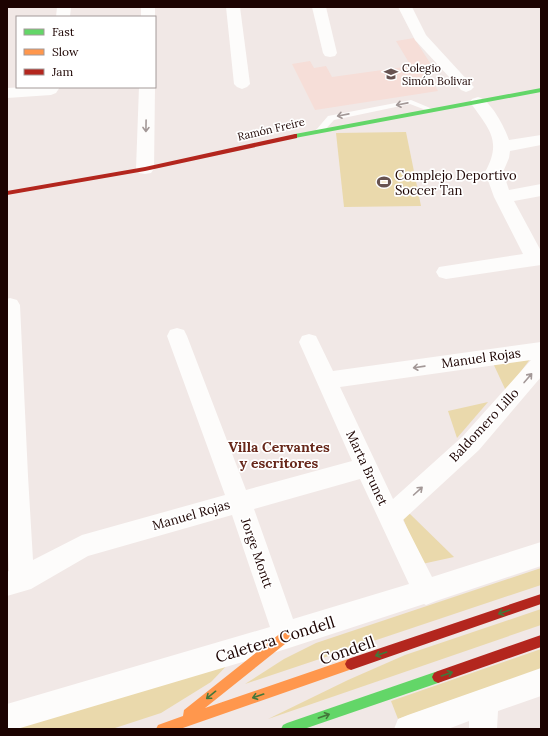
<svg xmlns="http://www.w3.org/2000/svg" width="548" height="736" viewBox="0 0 548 736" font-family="Lora,serif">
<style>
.built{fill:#f6ded8}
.green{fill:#ead9ac}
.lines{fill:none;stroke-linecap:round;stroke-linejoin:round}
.lane{fill:#fdfcfb;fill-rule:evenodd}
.street{fill:#fdfcfb;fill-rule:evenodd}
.fast{fill:#63d668;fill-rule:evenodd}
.slow{fill:#ff974d;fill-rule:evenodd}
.jam{fill:#b3261e;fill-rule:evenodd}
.oneway{stroke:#a39897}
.oneway2{stroke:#43773a}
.labels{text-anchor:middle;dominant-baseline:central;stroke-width:3.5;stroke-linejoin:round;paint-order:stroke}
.far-poi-label{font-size:11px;fill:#1c0301;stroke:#fff;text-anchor:start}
.far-street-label{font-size:11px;fill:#1c0301;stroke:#fff}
.poi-label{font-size:13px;fill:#1c0301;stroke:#fff;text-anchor:start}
.street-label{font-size:13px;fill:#1c0301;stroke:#fff}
.neighbourhood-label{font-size:14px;font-weight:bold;fill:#67271a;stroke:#fff}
.near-street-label{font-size:16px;fill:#1c0301;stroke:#fff}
</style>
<rect width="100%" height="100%" fill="#f1e8e6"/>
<polygon class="built" points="414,38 432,66 423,67 438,91 315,110 292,64 310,61 314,68 326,66 332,77 411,66 396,41"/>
<g class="green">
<polygon points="406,132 421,206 344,207 336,133"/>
<polygon points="534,354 506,391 492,361"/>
<polygon points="488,402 457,438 448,411"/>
<polygon points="409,513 454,557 422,564 402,516"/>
<polygon points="541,568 541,585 245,684 284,659 316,643"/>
<polygon points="541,609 541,625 268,719 348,680 405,655"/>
<polygon points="541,649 541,669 398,719 391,701"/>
<polygon points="235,657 211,682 161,713 112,729 7,729"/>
</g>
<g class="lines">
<polygon class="lane" points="411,100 435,110 431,112 410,104 334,120 323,132 320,132 316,130 328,116"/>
<g class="street">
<polygon points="57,7 71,7 70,17 56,17"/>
<rect x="141" y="7" width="14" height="10"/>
<polygon points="226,7 240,7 250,84 247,87 242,89 237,87 234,84"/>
<polygon points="312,7 326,7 337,53 335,56 330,57 325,56 323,53"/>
<polygon points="398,7 412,7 426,35 471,84 474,87 471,90 466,92 461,90 415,40"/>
<polygon points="27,87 60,87 56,93 51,95 7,98 7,88"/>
<polygon points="139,87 155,87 154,169 151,173 145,174 139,173 136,169"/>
<path d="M478,97C491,100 505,128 509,140L541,135V145L510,151L509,158L503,172L509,190L541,184V196L514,201L541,251V265L446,279L439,277L436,272L439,267L523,254L494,197L485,172C503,140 488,128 470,102L472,99Z"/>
<path d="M10,298L17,300L20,305L28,476L33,560L82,535L225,495L167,336L170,330L177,328L184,330L187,336L246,490L352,461L299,342L302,336L309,334L316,336L333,371L541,342V377L479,450L403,520L432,577L541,542V566L436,601L426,605L424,604L286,649L17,729H7V704L270,627L232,515L88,556L31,589L7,596V572L9,571L7,530V299ZM531,360L463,436L393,499L340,387ZM360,479L409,584L293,619L254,509Z"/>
<polygon points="541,668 541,696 498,711 497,729 469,729 469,721 448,729 394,729 398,719 408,715"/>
</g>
<g class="fast">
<polygon points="541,88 541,92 295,138 291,136 295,134"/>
<polygon points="438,671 442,673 444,677 442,681 438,683 304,729 281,729 283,725 287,723"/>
</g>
<polygon class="slow" points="286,630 290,632 292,636 290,640 205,708 351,658 355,660 357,664 355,668 180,729 156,729 158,725 183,716 184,710 282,632"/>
<g class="jam">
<polygon points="295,134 297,134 297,138 145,171 7,195 7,191 145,167"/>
<polygon points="541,594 541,604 351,670 347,668 345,664 347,660 351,658"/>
<polygon points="541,635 541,647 438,683 434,681 432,677 434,673 438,671"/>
</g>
</g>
<defs><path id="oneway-shaft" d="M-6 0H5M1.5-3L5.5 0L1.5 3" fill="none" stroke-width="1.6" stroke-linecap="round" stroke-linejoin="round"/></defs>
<g class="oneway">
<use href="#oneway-shaft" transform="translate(402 104) rotate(169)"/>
<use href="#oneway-shaft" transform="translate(343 115) rotate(169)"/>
<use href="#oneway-shaft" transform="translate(146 126) rotate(91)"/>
<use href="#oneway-shaft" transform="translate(419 367) rotate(172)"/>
<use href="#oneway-shaft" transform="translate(528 378) rotate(-49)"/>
<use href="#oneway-shaft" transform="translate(418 491) rotate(-42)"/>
</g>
<g class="oneway2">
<use href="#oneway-shaft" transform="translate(504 612) rotate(161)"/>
<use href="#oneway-shaft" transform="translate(381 654) rotate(161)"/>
<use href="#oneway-shaft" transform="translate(447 674) rotate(-19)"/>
<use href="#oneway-shaft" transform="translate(211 695) rotate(141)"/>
<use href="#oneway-shaft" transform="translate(258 696) rotate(161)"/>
<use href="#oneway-shaft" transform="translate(324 716) rotate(-19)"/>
</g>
<defs>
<symbol id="school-bare" viewBox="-9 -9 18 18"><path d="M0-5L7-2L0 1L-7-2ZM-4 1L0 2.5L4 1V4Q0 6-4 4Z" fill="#675351" stroke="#fff" stroke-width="2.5" paint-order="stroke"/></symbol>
<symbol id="stadium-bare" viewBox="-9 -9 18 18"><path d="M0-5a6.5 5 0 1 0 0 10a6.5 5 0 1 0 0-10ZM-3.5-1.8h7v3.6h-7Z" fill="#675351" stroke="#fff" stroke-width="2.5" paint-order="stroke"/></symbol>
</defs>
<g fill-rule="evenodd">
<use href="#school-bare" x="381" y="64" width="20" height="20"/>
<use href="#stadium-bare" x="374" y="172" width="20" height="20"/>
</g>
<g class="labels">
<g class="far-poi-label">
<text x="402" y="68">Colegio<tspan x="402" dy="13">Simón Bolivar</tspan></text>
</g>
<g class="far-street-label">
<text transform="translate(271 129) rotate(-13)">Ramón Freire</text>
</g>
<g class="poi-label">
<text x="395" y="175">Complejo Deportivo<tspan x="395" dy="15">Soccer Tan</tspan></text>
</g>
<g class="street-label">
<text transform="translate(481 358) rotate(-8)">Manuel Rojas</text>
<text transform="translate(484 425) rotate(-47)">Baldomero Lillo</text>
<text transform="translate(367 468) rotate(65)">Marta Brunet</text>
<text transform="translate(191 515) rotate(-16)">Manuel Rojas</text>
<text transform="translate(257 553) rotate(71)">Jorge Montt</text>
</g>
<g class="neighbourhood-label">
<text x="279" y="447">Villa Cervantes<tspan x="279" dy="16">y escritores</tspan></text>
</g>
<g class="near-street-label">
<text transform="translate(275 639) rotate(-17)">Caletera Condell</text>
<text transform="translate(347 650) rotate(-19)">Condell</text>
</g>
</g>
<rect width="548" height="736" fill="none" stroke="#1c0301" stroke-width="16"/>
<rect x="16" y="16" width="140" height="72" fill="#ffffff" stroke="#a49a99"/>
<rect x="24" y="29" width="20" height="6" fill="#63d668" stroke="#a49a99"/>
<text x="52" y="36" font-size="12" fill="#1c0301">Fast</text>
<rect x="24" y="49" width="20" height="6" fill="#ff974d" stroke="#a49a99"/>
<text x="52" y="56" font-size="12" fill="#1c0301">Slow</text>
<rect x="24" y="69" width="20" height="6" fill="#b3261e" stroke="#a49a99"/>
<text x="52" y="76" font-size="12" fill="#1c0301">Jam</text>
</svg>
